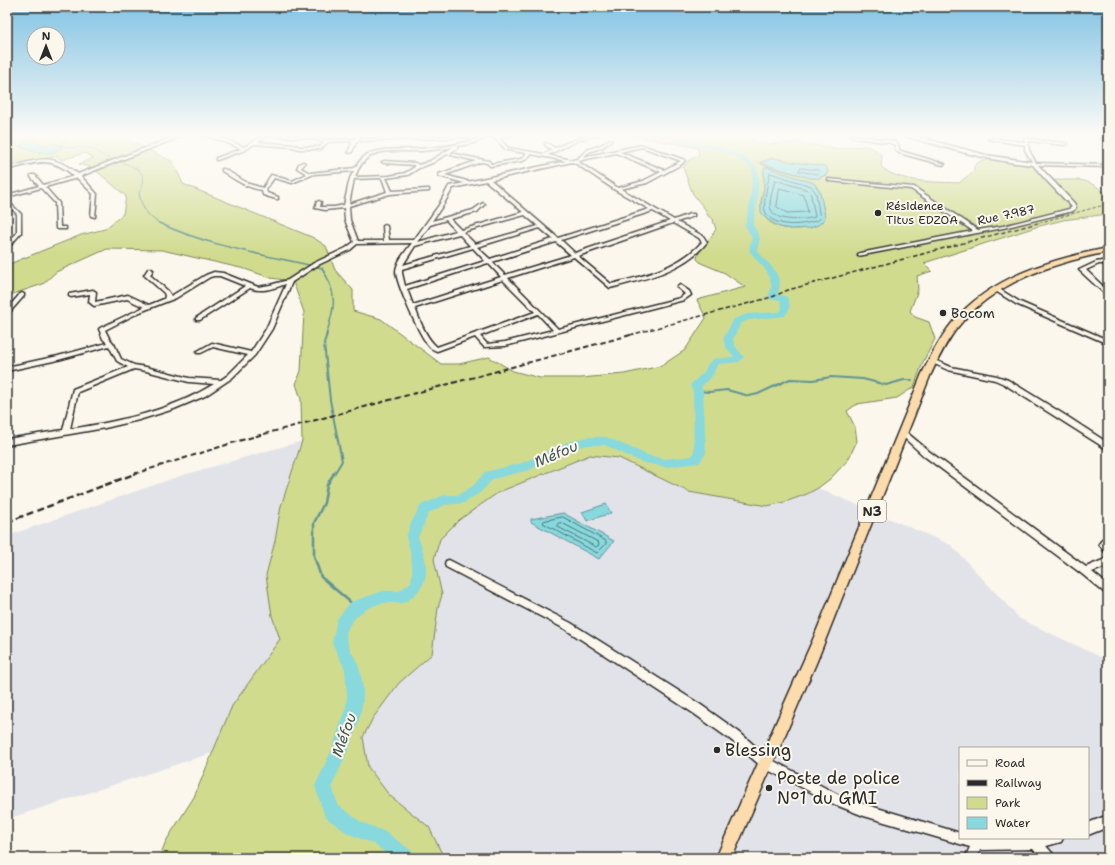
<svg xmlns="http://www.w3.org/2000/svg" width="1115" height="865" viewBox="0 0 1115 865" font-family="'Shantell Sans',sans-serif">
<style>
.built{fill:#e2e2e9;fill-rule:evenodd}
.green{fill:#d0db8e;stroke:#7e835c;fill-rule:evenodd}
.water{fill:#87d9de;stroke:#629396}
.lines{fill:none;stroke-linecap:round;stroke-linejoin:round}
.shore{stroke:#507173;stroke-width:1}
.stream-far3{stroke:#629396;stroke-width:1}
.stream-far2{stroke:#629396;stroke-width:1.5}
.stream-far1{stroke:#629396;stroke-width:2}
.stream{stroke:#629396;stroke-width:2.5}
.river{fill:#87d9de;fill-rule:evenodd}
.minor-casing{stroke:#2b2b2b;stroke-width:3}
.highway-casing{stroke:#2b2b2b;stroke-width:3}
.minor{fill:#fbf7ec;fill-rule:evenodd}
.highway{fill:#fcdcac;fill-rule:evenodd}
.rail-far3{stroke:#2b2b2b;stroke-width:1;stroke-dasharray:3.5 2;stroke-linecap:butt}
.rail-far2{stroke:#2b2b2b;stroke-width:1.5;stroke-dasharray:4.5 2.5;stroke-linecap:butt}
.rail-far1{stroke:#2b2b2b;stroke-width:2;stroke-dasharray:5.5 3;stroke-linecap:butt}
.rail{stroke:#2b2b2b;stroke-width:2.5;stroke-dasharray:7 3.5;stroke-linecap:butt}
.poi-dot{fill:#2b2b2b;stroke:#fbf7ec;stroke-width:1.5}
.labels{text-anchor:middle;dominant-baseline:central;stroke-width:4;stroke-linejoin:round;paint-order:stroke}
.far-poi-label{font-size:12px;fill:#2b2b2b;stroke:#fbf7ec;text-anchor:start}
.far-street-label{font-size:12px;fill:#2b2b2b;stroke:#fbf7ec}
.shield{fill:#fbf7ec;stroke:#696865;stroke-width:1}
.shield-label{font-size:13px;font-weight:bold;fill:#2b2b2b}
.poi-label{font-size:14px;fill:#2b2b2b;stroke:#fbf7ec;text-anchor:start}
.water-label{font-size:15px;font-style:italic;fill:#425658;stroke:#fbf7ec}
.near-poi-label{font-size:17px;fill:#2b2b2b;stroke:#fbf7ec;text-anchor:start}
</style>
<rect width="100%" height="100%" fill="#fbf7ec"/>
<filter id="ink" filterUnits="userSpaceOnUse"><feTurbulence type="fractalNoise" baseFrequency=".025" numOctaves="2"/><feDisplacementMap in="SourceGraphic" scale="8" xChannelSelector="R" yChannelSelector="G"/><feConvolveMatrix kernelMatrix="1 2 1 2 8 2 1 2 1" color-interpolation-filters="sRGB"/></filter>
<g filter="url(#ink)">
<g class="built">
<polygon points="302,441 281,506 275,541 266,575 272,616 280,639 232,706 212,753 7,819 7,536 180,476"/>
<path d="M590,455L619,458L689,492L767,506L785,502L807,494L818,488L951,545L1020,619L1105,659L1108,662V858H444L429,827L389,795L368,767L363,737L373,718L399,683L432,654L438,608L442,595L434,559L440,539L459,520L499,492ZM960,748H1088V838H960Z"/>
</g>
<path class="green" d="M7,134H125L134,143L173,162L183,184L314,238L326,246L335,270L353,290V311L381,319L441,364H459L489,357L513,371L540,378H581L624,374L661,366L685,350L706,318L697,300L745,287L725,273L701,263L697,259C697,250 711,239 716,229L713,221L714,220L708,216L705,209L693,194L683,168L688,161L699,155L698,148L624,134H746C753,149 787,142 800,142C812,143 822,148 834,149C852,149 868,139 882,156L881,166C896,183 939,182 959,183L974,171V166L980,161L992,160L1033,165L1050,180C1080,181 1083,175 1108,195V214L1063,220L1036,227L924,263L932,271L917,276L918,290L910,311L915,317L929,322L935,339L923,362L914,387L897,398L857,404L847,411L855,427L857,441L848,460L830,479L818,488L807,494L785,502L767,506L689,492L619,458L590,455L499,492L459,520L440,539L434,559L442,595L438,608L432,654L399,683L373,718L363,737L368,767L389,795L429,827L444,858H159L166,841L194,797L232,706L280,639L272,616L266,575L275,541L281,506L302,441L301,399L296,384L301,371L304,312L292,279L285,280L271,278L245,269L162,250L107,249L56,272L43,284L7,296V265L81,235L105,229L123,214L126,196L93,168L79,164L94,158L84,153L62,160L57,156L7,168ZM773,158L792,162L826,167V175L819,178H810L763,165L761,162ZM765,168L814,183L820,192L825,217L818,225C799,232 765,232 761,207C760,200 764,192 764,185C765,180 763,172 765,168Z"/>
<g class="water">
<polygon points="33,139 45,146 51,143 63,146 52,153 34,152 19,146"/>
<polygon points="774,158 792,162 825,166 827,168 828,173 819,178 810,178 760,163"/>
<polygon points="766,167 814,183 820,192 825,217 823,221 818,225 810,228 791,229 780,227 767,219 761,212 761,205 764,187 764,168"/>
<polygon points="606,504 611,513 587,521 582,512"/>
<polygon points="563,513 614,541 599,559 531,522 531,519"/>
</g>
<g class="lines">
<g class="shore">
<polygon points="801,168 818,170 820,172 817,174 799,171"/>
<path d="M770,173L811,186L816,193L820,219C806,226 772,229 765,211C763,203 768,181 770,173Z"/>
<path d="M775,180L808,190L811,195L815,217C804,220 771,224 770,205C770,198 773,188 775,180Z"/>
<polygon points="780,188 804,195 808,212 787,213 777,207"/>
<polygon points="563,517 606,541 606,544 597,553 543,523 544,521"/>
<polygon points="559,523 562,523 598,542 599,545 596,547 558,527 557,525"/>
</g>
<path class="stream-far3" d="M71,134L61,144C70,150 78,146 88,148C95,149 101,155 108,158C125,165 155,167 139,192C141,207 147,217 161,224"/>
<path class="stream-far2" d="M159,223C210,247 267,255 322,268C338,295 335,307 326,335"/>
<g class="stream-far1">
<polyline points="327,334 324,343 330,400 342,461 334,474"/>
<polyline points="698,391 709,392 727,390 749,396 758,394 790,379 813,380 831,377 863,379 886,385 904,380 912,380"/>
</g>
<polyline class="stream" points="334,473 327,485 324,503 314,523 314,556 321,577 356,607"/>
<path class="river" d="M646,134L676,135L686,140L722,147L742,156L757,167C761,176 756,214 753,225L760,238L757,250C767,264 787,276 777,295L786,296C791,304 791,308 785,316L749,320L741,323L733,339L735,346L744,357L739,362L719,364L716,367L713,375L701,387L703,391L706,453L699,463L665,467L641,462L605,445H588L571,449L529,470L493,479L481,492L464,503L445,505L429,513L418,537C426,557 433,580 414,595C411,598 407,602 402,603C396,604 390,602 384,603C370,605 356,614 349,626C340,642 355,653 359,668C362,676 363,687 363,695C363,722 343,761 332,786L338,805L361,822L386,832L413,852L416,858H392L374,844L349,834L325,817L315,786L333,747L346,707L347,694L345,669L332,643L337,619L351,602L383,591H399L411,582C414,565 411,553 406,537L411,523L421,505L444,495H458L473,486L485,472L522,463L568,442L588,437H606L647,455L665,459L692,456L694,452L693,391L690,386L691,384L704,372L708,364L713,359L734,357L726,347L723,339L734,319L747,314L779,312L782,309L780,300L769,299L768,297C779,275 760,267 749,250L752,238L745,225C749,213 753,181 752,169L738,158L718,150L682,143L674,139L649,136Z"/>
<defs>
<g id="minor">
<path d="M181,134H187L81,176L97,194L95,217L91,216L93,194L77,178L45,187L59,203L60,227H66V229H58L56,228L55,203L41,188L7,197V195L39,186L31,177V175H35L43,185L74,176C48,154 36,163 7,170V168C38,160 50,151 78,174Z"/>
<path d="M200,134C215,134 230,141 244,147L265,134L309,136L327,140L355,139L357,134H361L359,139L448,136L468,134L472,135L470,136L448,138L357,141L352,152L350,153L348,152L353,141L328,142L321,149H299L293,147L254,144L245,150L217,160H216V158L241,149L228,143ZM267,136L309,138L324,142L320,147H300L294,145L258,142Z"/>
<path d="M486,134C490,134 493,136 497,136C501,137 509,134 515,134L500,139L508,148L544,154L552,150L545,145V143H547L555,148C570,142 584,134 600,134L579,140L548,155L572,160L577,159L587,150L601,145L610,139L612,140L611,141L603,147L589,152L583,157L642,145L685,160L682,164L647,183L621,189L674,220L690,214H694V216L677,222L703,236L707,242C684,271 645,279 610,288L574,257L508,278L558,329L680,298L685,294L677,287L680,285L689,291L691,295L684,300L505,346L484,347L475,337L437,351C434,350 431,349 429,346C420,337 397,285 396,272C396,262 406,251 412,243L357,244L350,250L318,265L292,282L272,329L255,355L232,378L205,396L174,409L139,420L105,428L7,445V439L63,430L73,389L128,367L117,361L109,346L58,360L7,371V367L58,356L107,343L103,339L99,329L100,328L144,307L127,299L94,306L89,302L90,294L71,297L69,296V294L93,290L96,292L95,302L128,295L149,305L164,299L165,296L164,293L144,275L148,269L150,268L153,270L150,275L168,291L171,296L206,275L214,272L223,273L258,287L270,285L288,280L314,263L346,248L354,242L345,220L344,208L325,210L315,208L317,202L319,201L321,202L320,207H334L344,205L350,178L354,171L314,174L292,183L274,178L266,189L267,193L278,197V199H276L263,195L262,190C246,188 234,179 222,171V169H224L249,184L263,188L271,175L292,181L307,174L297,168L299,164L303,162L305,163L301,168L310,173L355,168C359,162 363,156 370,153C384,148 399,150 414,149C439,148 464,145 487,135ZM490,136L496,139L506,150L527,153L521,159L491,164L489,161L450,153L457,148L458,146L474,143ZM453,147L430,161L419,165L415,163L384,161L382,162L384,163L414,165L415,167L405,173L389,176L355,177C358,169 362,161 369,157C382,148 401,152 415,151C428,151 440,149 453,147ZM642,147L681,161L664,170L620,152ZM616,153L661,172L643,181L618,188L577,161ZM447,154L476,161L439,174V176L464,183L449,186L439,205L414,240H389L387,226L385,225L383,226L384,241H358L350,220L349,206L390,194L429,191V189H427L392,191L386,178L408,175L419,168L432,163ZM531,154L566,161L467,182V181L445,175L481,162L487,163L490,166L523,161ZM572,162L575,163L615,190L649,209L558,238L491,180ZM382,178L387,192L349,204L354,179ZM486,181L523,212L461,230L450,219L477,212L485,204L483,203L473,210L432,221L443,205L453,188ZM653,211L670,221L575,253L561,240ZM525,215L538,226L475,244L463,232ZM446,220L456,231L418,242L430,225ZM673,223L699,238L702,242C679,268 644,276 611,284L578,256ZM540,228L553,239L490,259L477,247ZM459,234L470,246L403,265L415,246ZM556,242L571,255L505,275L492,262ZM473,248L485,261L405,286L402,273V269ZM488,263L501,277L413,305L407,289ZM214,276H220L245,286L196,318V320H200L250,288C262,293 274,288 286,284L266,329L251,352L212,343L196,352L197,353H201L213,347L248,355L228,375L221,380L189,378L146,367L134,365L121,359L114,344L109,338L105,330L140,312L176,298L210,277ZM503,280L535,312L437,347C426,338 420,321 415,308ZM538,314L553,330L505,342L487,344L480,336ZM134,369L146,371L189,382L214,384C171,411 120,421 70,429L78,392Z"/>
<polygon points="849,134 893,141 898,144 899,149 901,151 945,164 943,165 899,153 895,149 895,145 891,143 856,138"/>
<path d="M902,134H908L922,138L930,134H935L926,139L986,155L1032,162L1025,150V145L988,139L990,138L1025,142L1024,134H1028V139L1066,143L1068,144L1066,145L1028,141L1029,150L1036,163L1108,165V167L1038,165L1074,203L1076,207L1073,211L1003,228L858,256V254L860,253L973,231L911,189L830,181L828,180V179L914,187L978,230L1003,226L1069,209L1072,207L1045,179L1033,165C999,162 967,154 934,144C923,141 912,139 902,134Z"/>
<polygon points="1096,134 1100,134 1108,141 1108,144"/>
<polygon points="7,200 21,214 21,233 9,247 7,248 7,243 17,233 17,214 7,204"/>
<polygon points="1108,260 1108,264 1099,264 1086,270 1108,291 1108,296 1106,295 1079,270 1096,262"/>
<polygon points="996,287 1020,302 1108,340 1108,344 1016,304 994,290 993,289"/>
<polygon points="22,293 24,294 24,296 9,313 7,314 7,309 20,294"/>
<polygon points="932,359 951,367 997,376 1008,380 1068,417 1108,443 1108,450 1004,384 995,380 948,370 930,362 929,361"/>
<polygon points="903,430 905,431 930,452 1086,567 1108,558 1108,566 1092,572 1108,585 1108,594 1105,593 1082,574 924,456 901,435 899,433"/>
<polygon points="1108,535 1108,553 1105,552 1099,544 1105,536"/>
<polygon points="449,560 571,623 701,705 739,732 770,759 839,795 864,804 960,833 960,838 1063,838 1061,842 1046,846 1053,854 1055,858 1041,858 1033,849 980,850 977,858 965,858 970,847 864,816 836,805 762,767 731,740 693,713 565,629 446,567 445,564 446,561"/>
<polygon points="1108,815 1108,827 1088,835 1088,823"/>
</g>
<path id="highway" d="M1108,248V252C1053,263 993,282 957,328C946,342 938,359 930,376L817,661L732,858H716L814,637L921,376C930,357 939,339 952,323C990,277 1051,259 1108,248Z"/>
</defs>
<use href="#minor" class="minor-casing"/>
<use href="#highway" class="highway-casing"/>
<use href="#minor" class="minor"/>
<use href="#highway" class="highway"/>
<polyline class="rail-far3" points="1034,224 1108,204"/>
<polyline class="rail-far2" points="630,335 772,297 788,290 1038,223"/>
<polyline class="rail-far1" points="134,474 242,440 634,334"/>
<polyline class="rail" points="7,522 137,473"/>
</g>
</g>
<linearGradient id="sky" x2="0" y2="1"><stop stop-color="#81c3e4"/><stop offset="0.53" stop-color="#fdfbf6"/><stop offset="1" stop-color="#fdfbf6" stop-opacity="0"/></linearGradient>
<rect width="1115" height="255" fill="url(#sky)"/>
<g class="poi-dot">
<circle cx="878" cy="213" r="4"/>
<circle cx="943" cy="313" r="4"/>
<circle cx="717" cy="750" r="4"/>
<circle cx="769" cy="788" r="4"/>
</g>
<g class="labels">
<g class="far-poi-label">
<text x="886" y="206">Résidence<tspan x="886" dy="14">Titus EDZOA</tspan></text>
</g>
<g class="far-street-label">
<text transform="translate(1006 215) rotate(-12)">Rue 7.987</text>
</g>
<rect class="shield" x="858" y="500" width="28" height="22" rx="3"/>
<g class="shield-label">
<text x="872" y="511">N3</text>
</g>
<g class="poi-label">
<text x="951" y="313">Bocom</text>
</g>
<g class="water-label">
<text transform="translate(556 454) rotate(-23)">Méfou</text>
<text transform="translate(344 735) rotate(-70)">Méfou</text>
</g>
<g class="near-poi-label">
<text x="725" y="750">Blessing</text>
<text x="777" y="778">Poste de police<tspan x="777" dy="20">N°1 du GMI</tspan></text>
</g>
</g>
<rect width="1115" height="865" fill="none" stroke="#fbf7ec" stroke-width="24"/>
<rect x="12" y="12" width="1091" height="841" fill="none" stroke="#2b2b2b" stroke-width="1.5" filter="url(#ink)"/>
<rect x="959" y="747" width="130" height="92" fill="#fbf7ec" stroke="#a8a59f"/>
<rect x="967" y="760" width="20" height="6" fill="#fbf7ec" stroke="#a8a59f"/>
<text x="995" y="767" font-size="12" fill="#2b2b2b">Road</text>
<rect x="967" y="780" width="20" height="6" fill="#2b2b2b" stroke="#a8a59f"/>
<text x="995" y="787" font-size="12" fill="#2b2b2b">Railway</text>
<rect x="967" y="797" width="20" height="12" fill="#d0db8e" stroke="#a8a59f"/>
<text x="995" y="807" font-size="12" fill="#2b2b2b">Park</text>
<rect x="967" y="817" width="20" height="12" fill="#87d9de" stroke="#a8a59f"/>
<text x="995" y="827" font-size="12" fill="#2b2b2b">Water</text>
<g transform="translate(46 46)"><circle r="19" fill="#fbf7ec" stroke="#a8a59f"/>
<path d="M0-3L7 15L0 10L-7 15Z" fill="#2b2b2b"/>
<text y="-6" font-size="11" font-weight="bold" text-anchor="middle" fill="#2b2b2b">N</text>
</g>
</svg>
